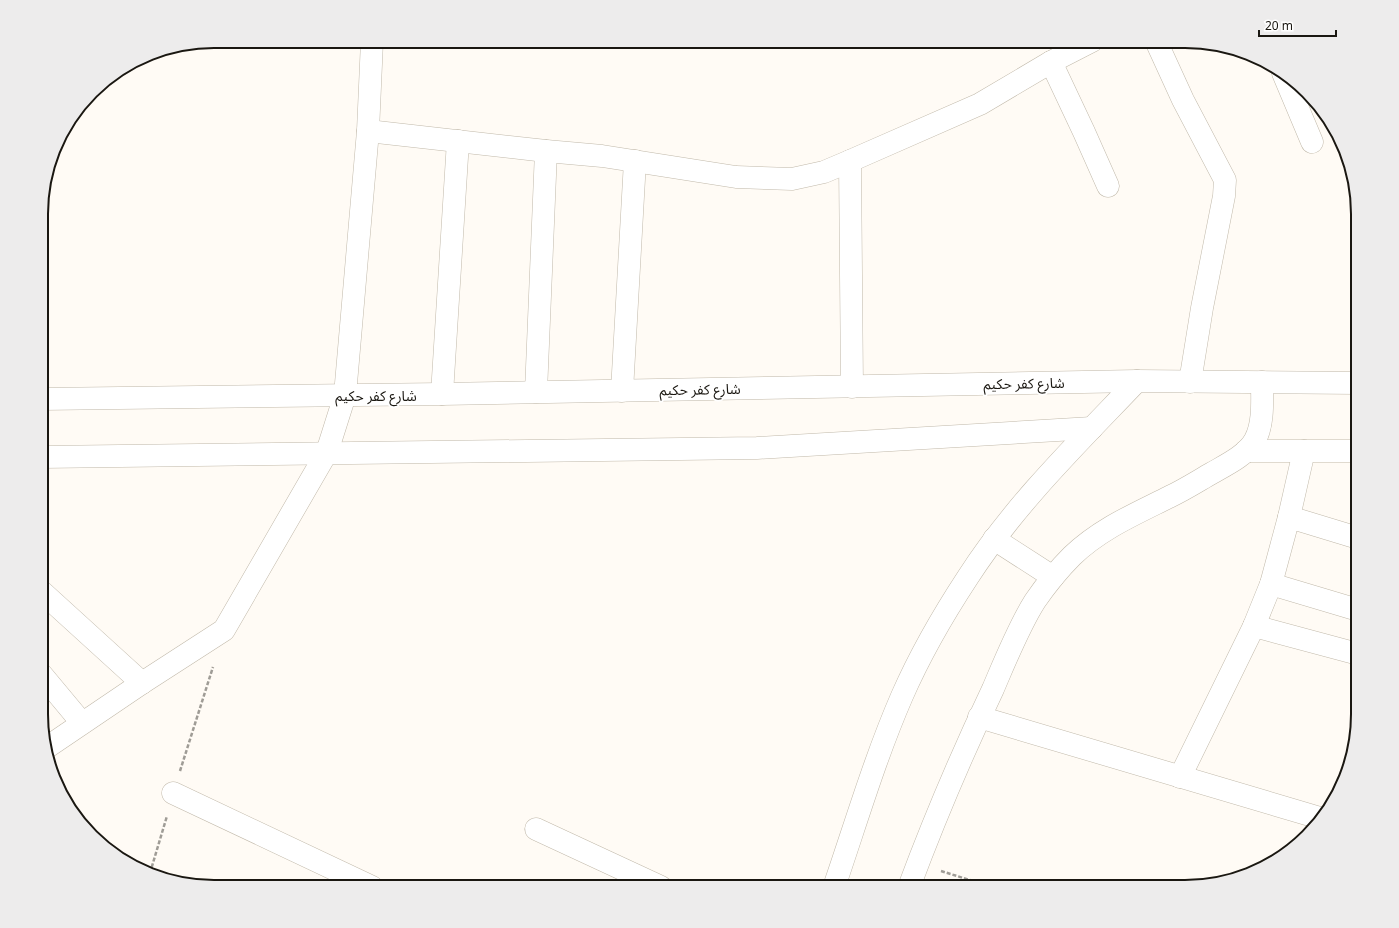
<svg xmlns="http://www.w3.org/2000/svg" width="1399" height="928" viewBox="0 0 1399 928" font-family="'Noto Sans','Noto Sans Arabic',sans-serif">
<style>
.lines{fill:none;stroke-linecap:round;stroke-linejoin:round}
.street-casing{stroke:#c1b9aa;stroke-width:23}
.path{stroke:#9f9c96;stroke-width:2.5;stroke-dasharray:4 2;stroke-linecap:butt}
.street{stroke:#fff;stroke-width:22}
.labels{text-anchor:middle;dominant-baseline:central;stroke-width:3.5;stroke-linejoin:round;paint-order:stroke}
.street-label{font-size:14px;fill:#1a1711;stroke:#fff}
.rim{fill:none;stroke:#1a1711;stroke-width:2}
</style>
<rect width="100%" height="100%" fill="#fffbf5"/>
<g class="lines">
<defs>
<g id="street">
<polyline points="1156,41 1183,100 1225,180 1224,196 1202,308 1190,382"/>
<polyline points="1051,62 1084,132 1108,186"/>
<polyline points="1283,73 1312,142"/>
<polyline points="368,131 546,151 602,156 736,177 792,179 824,172 850,161 980,104 1051,62 1092,41"/>
<polyline points="850,161 852,387"/>
<polyline points="622,391 635,161"/>
<polyline points="536,392 546,151"/>
<polyline points="442,394 458,141"/>
<polyline points="42,399 442,394 1137,381 1358,383"/>
<polyline points="1246,451 1358,451"/>
<polyline points="42,457 757,448 1092,428"/>
<polyline points="1289,517 1304,451"/>
<polyline points="994,539 1053,577"/>
<polyline points="1271,584 1358,610"/>
<polyline points="42,592 142,683"/>
<polyline points="1254,626 1358,654"/>
<polyline points="42,675 82,723"/>
<polyline points="979,717 1320,818"/>
<polyline points="46,748 142,683 224,630 327,452 345,395 368,131 372,41"/>
<polyline points="1180,777 1254,626 1271,584 1289,517 1358,538"/>
<polyline points="173,793 372,887"/>
<polyline points="536,829 661,887"/>
<path d="M834,887C856,823 875,758 902,696C920,655 943,615 968,577C1015,504 1078,443 1137,381"/>
<path d="M909,887C934,820 962,754 993,689C1005,661 1019,626 1035,601C1046,585 1059,569 1072,556C1100,529 1135,514 1169,497C1184,490 1198,481 1212,473C1226,465 1247,455 1255,440C1264,423 1262,400 1262,382"/>
</g>
</defs>
<use href="#street" class="street-casing"/>
<g class="path">
<polyline points="180,771 213,667"/>
<polyline points="941,871 992,887"/>
<polyline points="150,873 167,816"/>
</g>
<use href="#street" class="street"/>
</g>
<g class="labels">
<g class="street-label">
<text transform="translate(1024 383) rotate(-1)">شارع كفر حكيم</text>
<text transform="translate(700 389) rotate(-1)">شارع كفر حكيم</text>
<text x="376" y="395">شارع كفر حكيم</text>
</g>
</g>
<path d="M0 0H1399V928H0ZM214 48H1185A166 166 0 0 1 1351 214V714A166 166 0 0 1 1185 880H214A166 166 0 0 1 48 714V214A166 166 0 0 1 214 48Z" fill="#edecec" fill-rule="evenodd"/>
<path class="rim" d="M214 48H1185A166 166 0 0 1 1351 214V714A166 166 0 0 1 1185 880H214A166 166 0 0 1 48 714V214A166 166 0 0 1 214 48Z"/>
<path d="M1259 30v6h77v-6" fill="none" stroke="#1a1711" stroke-width="2"/>
<text x="1265" y="30" font-size="12" fill="#1a1711" stroke="#ffffff" stroke-width="3" paint-order="stroke">20 m</text>
</svg>
